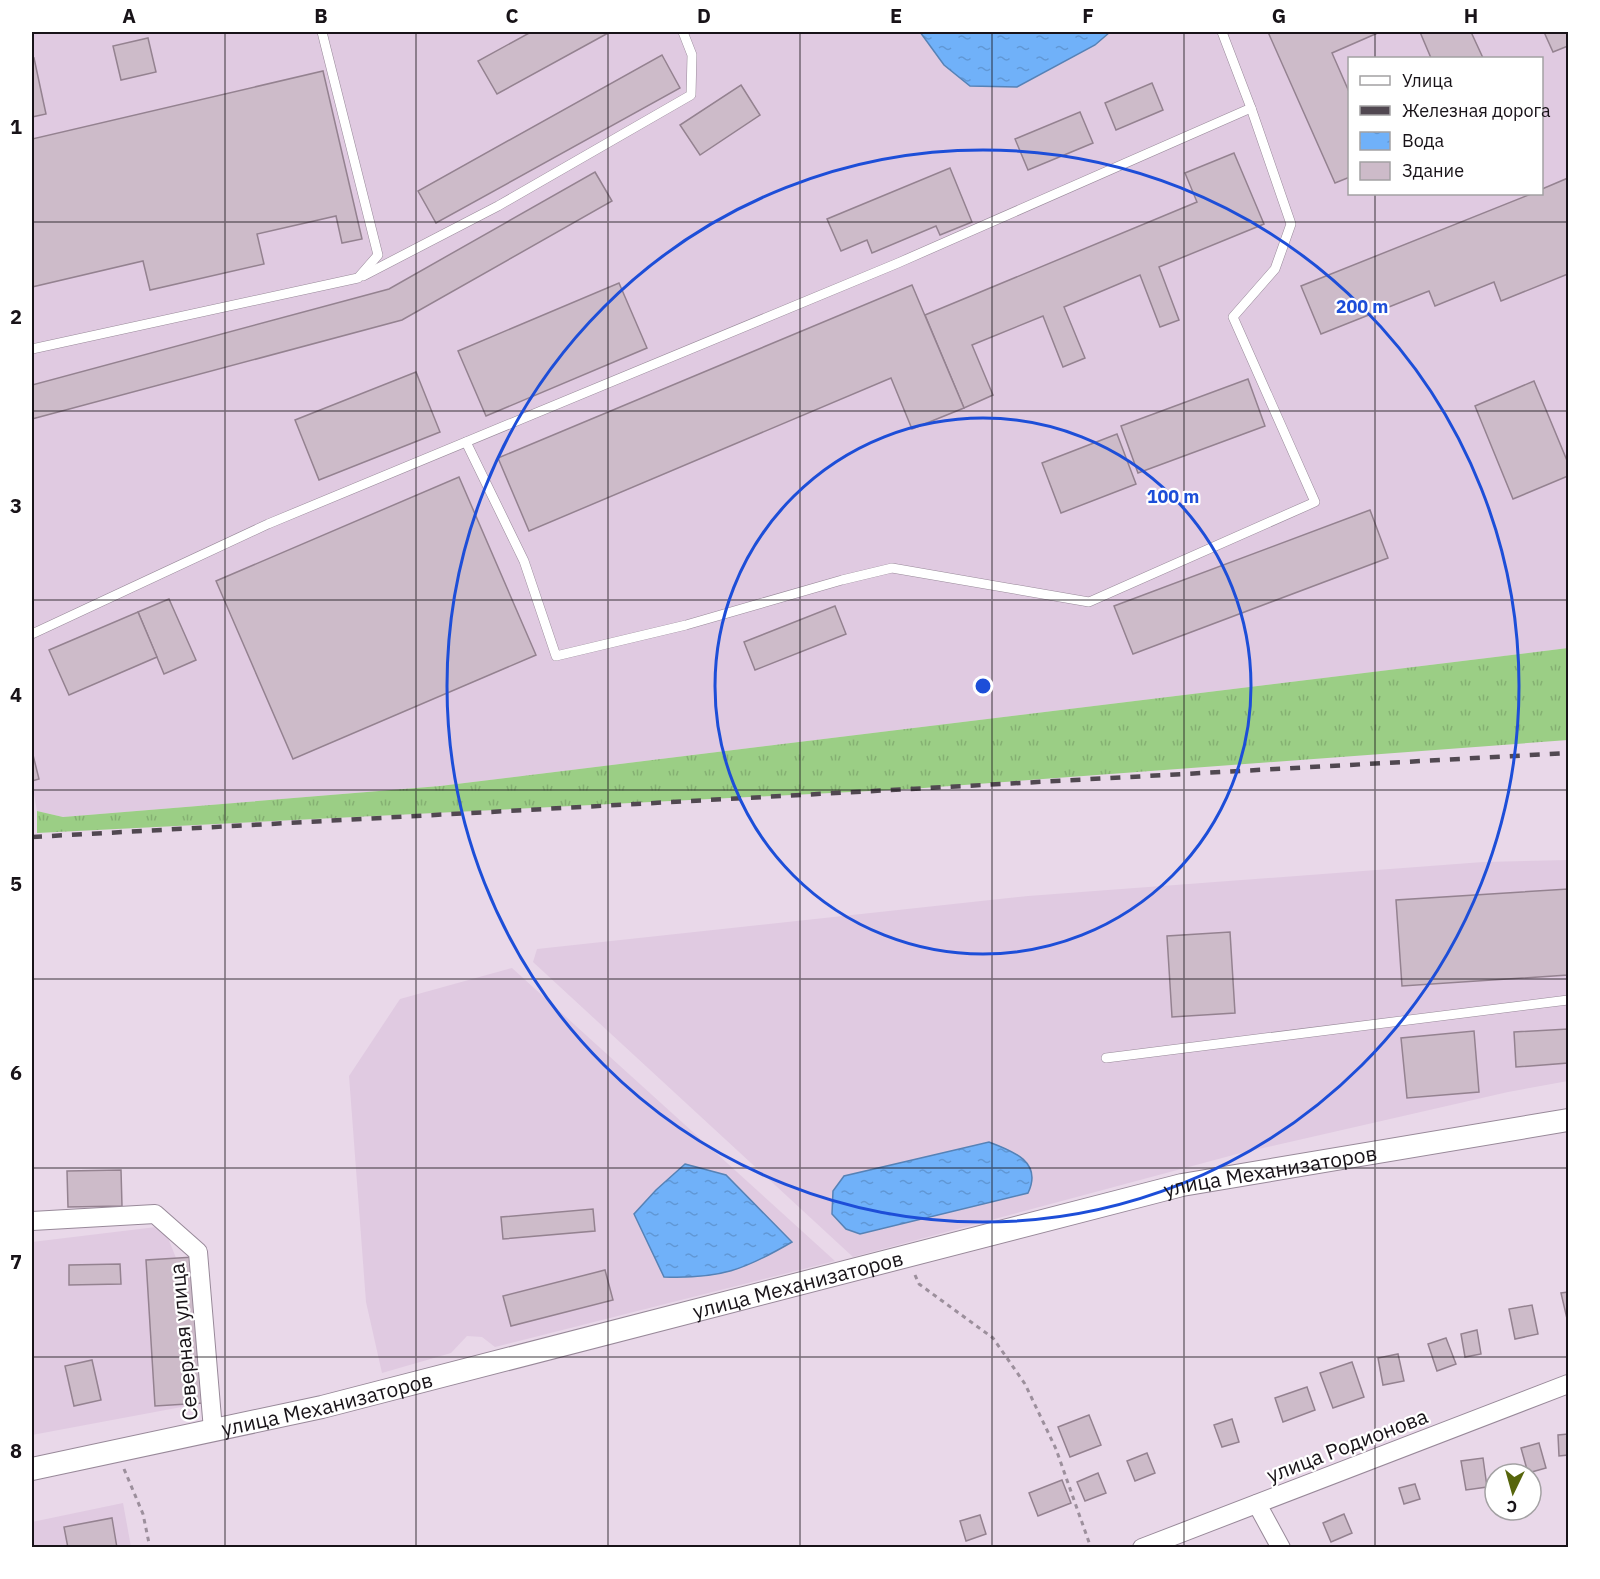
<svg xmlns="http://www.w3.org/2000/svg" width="1600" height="1579" viewBox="0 0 1600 1579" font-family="'IBM Plex Sans',sans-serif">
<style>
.built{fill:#e0cae1;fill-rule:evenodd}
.grass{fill:url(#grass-tufts)}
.water{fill:url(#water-ripples);stroke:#5682b6;stroke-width:1.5}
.building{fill:#cdbbc9;stroke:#948290;stroke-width:1.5}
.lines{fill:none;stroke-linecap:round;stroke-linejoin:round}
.service-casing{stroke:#988999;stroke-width:10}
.minor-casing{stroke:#988999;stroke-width:20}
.tertiary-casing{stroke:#988999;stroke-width:24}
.path{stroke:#9c8f9c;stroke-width:3;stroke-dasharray:4.5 4.5;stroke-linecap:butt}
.service{stroke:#fff;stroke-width:9}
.minor{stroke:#fff;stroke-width:18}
.tertiary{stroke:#fff;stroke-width:22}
.rail{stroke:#514851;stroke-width:4.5;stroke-dasharray:10 10;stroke-linecap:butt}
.grid{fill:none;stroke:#181318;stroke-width:1.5;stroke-opacity:0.55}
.ring{fill:none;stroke:#1d4ed8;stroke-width:3}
.labels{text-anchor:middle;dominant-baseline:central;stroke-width:4.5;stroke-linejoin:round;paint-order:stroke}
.street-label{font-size:21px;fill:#181318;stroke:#fff}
.centre{fill:#1d4ed8;stroke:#fff;stroke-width:3}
.ring-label{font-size:18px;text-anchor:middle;font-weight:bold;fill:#1d4ed8;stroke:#fff;stroke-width:4.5;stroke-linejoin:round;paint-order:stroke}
.neatline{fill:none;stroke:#181318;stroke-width:2}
.grid-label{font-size:20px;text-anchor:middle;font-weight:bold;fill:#181318}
</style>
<defs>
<pattern id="grass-tufts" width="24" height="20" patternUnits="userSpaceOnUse" patternTransform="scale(1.5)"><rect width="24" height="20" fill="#9bce85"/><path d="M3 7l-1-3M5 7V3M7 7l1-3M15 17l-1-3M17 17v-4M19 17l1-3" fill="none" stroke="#85b072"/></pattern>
<pattern id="water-ripples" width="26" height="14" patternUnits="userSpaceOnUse" patternTransform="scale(1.5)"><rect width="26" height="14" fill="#70b1f9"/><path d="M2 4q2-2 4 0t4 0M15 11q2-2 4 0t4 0" fill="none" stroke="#6097d5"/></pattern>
</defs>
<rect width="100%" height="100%" fill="#e9d8e9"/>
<g class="built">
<path d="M32,32H1568V648L440,786L63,817L37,811L32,783ZM1350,58H1542V194H1350Z"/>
<polygon points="1568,860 1568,1081 1508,1092 1237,1154 853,1257 533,962 537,949 1028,896 1483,862"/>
<polygon points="512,968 835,1261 495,1347 482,1337 467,1336 451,1353 382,1373 366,1302 349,1076 400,999"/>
<polygon points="156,1227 166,1233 176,1258 194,1257 203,1403 32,1435 32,1242"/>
<polygon points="123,1503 131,1547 32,1547 32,1522"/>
</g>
<polygon class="grass" points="1568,648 1568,740 910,789 37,833 37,811 63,817 440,786"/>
<g class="water">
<polygon points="920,32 1110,32 1095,45 1017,87 970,86 944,65"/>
<path d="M989,1142C1013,1151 1043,1162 1028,1193L860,1234L846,1229L832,1214L833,1191L844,1176Z"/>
<path d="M685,1164L726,1175L792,1242C744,1270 720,1279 664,1277L634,1214L656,1190Z"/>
</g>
<g class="building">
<polygon points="531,32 610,32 497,94 478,61"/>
<polygon points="1268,32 1380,32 1332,53 1350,94 1350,177 1335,183"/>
<polygon points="1420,32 1471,32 1483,58 1431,58"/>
<polygon points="1544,32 1568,32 1568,46 1553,52"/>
<polygon points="148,38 156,72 121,80 113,46"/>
<polygon points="662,55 680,88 436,223 418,191"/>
<polygon points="34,58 46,114 32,117 32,59"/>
<polygon points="323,71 362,239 342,243 336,216 257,234 264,264 150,290 143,261 32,287 32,139"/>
<polygon points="1152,83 1163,110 1116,130 1105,103"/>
<polygon points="741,85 760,115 700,155 680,125"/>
<polygon points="1080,112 1093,143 1028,170 1015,139"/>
<polygon points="1234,153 1264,224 1159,267 1179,320 1160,327 1140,275 1064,307 1085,358 1063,367 1043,316 972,345 993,395 964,408 925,315 1197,202 1185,173"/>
<polygon points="950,168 972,222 940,235 936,226 872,253 867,240 841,251 827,219"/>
<polygon points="595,172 612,201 402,320 32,419 32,385 389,289"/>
<polygon points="1568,178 1568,274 1501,301 1494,282 1435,306 1429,291 1321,334 1301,286 1531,194 1542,194 1542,189"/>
<polygon points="619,283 647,348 486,416 458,351"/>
<polygon points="912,285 964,408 912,429 891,378 529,531 498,458"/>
<polygon points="416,372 440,432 319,480 295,420"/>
<polygon points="1248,379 1265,426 1138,473 1121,426"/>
<polygon points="1534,381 1568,463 1568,476 1513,499 1475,406"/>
<polygon points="1117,434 1136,484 1061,513 1042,463"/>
<polygon points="459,477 536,655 293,759 216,581"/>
<polygon points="1370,510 1388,558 1133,654 1114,606"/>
<polygon points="169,599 196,660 164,674 138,612"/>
<polygon points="835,606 846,634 755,670 744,642"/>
<polygon points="138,612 157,657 69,695 49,650"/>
<polygon points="32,751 39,779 32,781"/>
<polygon points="1568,889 1568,975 1402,986 1396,900"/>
<polygon points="1230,932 1235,1013 1172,1017 1167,936"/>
<polygon points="1568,1029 1568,1063 1516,1067 1514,1032"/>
<polygon points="1474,1031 1479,1092 1407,1098 1401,1038"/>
<polygon points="121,1170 122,1206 68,1207 67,1171"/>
<polygon points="593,1209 595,1231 503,1239 501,1217"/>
<polygon points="194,1257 203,1403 155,1406 146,1260"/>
<polygon points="120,1264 121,1284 69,1285 69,1265"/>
<polygon points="605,1270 613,1300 511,1326 503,1296"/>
<polygon points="1568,1292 1568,1323 1561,1293"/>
<polygon points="1532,1305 1538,1334 1515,1339 1509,1309"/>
<polygon points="1477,1330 1481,1354 1465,1357 1461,1334"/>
<polygon points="1446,1338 1456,1364 1437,1371 1428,1344"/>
<polygon points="1398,1354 1404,1381 1383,1385 1378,1358"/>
<polygon points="92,1360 101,1400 74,1406 65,1366"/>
<polygon points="1352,1362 1364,1397 1333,1408 1320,1373"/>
<polygon points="1307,1387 1315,1410 1283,1422 1275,1398"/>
<polygon points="1089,1415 1101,1445 1070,1457 1058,1427"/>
<polygon points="1232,1419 1239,1442 1222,1447 1214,1425"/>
<polygon points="1568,1434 1568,1455 1559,1456 1558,1435"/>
<polygon points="1539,1443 1546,1468 1528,1473 1521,1448"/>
<polygon points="1147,1453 1155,1473 1135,1481 1127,1461"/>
<polygon points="1483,1458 1487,1487 1466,1490 1461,1461"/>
<polygon points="1098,1473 1106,1493 1085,1501 1077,1482"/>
<polygon points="1062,1480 1071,1503 1038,1516 1029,1493"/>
<polygon points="1415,1484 1420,1499 1404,1504 1399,1488"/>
<polygon points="1344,1514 1352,1533 1331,1542 1323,1523"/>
<polygon points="980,1515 986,1534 966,1541 960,1521"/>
<polygon points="112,1518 117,1548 68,1548 64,1527"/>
</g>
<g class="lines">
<defs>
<g id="service">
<polyline points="363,276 498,206 691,95 692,55 683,32"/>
<polyline points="32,349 358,278 378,255 322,32"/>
<polyline points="466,442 524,561 556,656 686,625 842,580 892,568 1089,602 1315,502 1233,317 1275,269 1291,224 1251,108"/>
<polyline points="32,634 268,524 898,263 1251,108 1222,32"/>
<polyline points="1106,1058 1568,1000"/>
</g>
<g id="minor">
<polyline points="32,1221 155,1214 198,1252 213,1430"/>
<polyline points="1257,1504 1281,1548"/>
<polyline points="1142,1548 1568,1384"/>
</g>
<g id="tertiary">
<path id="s1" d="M32,1469L322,1407L1182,1185L1568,1120"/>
</g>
</defs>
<use href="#service" class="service-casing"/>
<use href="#minor" class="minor-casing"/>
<use href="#tertiary" class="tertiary-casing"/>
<g class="path">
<polyline points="915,1275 919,1284 993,1338 1025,1384 1056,1449 1091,1548"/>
<polyline points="124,1469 143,1514 150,1548"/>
</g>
<use href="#service" class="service"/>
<use href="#minor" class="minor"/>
<use href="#tertiary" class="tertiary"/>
<polyline class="rail" points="32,837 1568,753"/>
</g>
<path class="grid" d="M225,32V1548M416,32V1548M608,32V1548M800,32V1548M992,32V1548M1184,32V1548M1375,32V58M1375,194V1548M32,222H1568M32,411H1568M32,600H1568M32,790H1568M32,979H1568M32,1168H1568M32,1357H1568"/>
<g class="ring">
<circle cx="983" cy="686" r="268"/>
<circle cx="983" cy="686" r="536"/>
</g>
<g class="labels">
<g class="street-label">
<text stroke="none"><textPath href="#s1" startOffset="1274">улица Механизаторов</textPath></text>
<text stroke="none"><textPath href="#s1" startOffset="788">улица Механизаторов</textPath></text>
<text transform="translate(183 1342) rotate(-95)">Северная улица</text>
<text stroke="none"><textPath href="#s1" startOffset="302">улица Механизаторов</textPath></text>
<text transform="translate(1347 1445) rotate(-21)">улица Родионова</text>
</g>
</g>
<circle cx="983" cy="686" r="9" class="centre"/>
<g class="ring-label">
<text x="1362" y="313">200 m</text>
<text x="1173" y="503">100 m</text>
</g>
<rect width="1600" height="1579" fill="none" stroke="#ffffff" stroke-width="66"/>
<rect x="1348" y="57" width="195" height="138" fill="#ffffff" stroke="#a3a1a3" stroke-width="1.5"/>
<rect x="1360" y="76" width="30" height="9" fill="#ffffff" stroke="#a3a1a3" stroke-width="1.5"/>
<text x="1402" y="87" font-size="18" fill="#181318">Улица</text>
<rect x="1360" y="106" width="30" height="9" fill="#514851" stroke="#a3a1a3" stroke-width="1.5"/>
<text x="1402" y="117" font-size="18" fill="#181318">Железная дорога</text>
<rect x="1360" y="132" width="30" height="18" fill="url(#water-ripples)" stroke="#a3a1a3" stroke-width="1.5"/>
<text x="1402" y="147" font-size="18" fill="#181318">Вода</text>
<rect x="1360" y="162" width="30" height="18" fill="#cdbbc9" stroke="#a3a1a3" stroke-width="1.5"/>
<text x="1402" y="177" font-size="18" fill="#181318">Здание</text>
<g transform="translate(1513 1492) rotate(185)"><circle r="28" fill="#ffffff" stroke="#a3a1a3" stroke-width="1.5"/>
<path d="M0-4.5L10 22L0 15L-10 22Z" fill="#56650c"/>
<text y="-9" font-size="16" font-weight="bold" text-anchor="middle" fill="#181318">С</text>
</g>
<rect x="33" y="33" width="1534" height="1513" class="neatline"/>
<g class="grid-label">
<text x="129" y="23">A</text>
<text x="321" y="23">B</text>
<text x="512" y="23">C</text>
<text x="704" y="23">D</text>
<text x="896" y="23">E</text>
<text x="1088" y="23">F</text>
<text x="1279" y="23">G</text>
<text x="1471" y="23">H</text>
<text x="16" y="134">1</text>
<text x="16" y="324">2</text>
<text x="16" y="513">3</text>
<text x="16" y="702">4</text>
<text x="16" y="891">5</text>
<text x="16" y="1080">6</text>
<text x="16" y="1269">7</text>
<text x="16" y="1458">8</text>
</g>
</svg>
